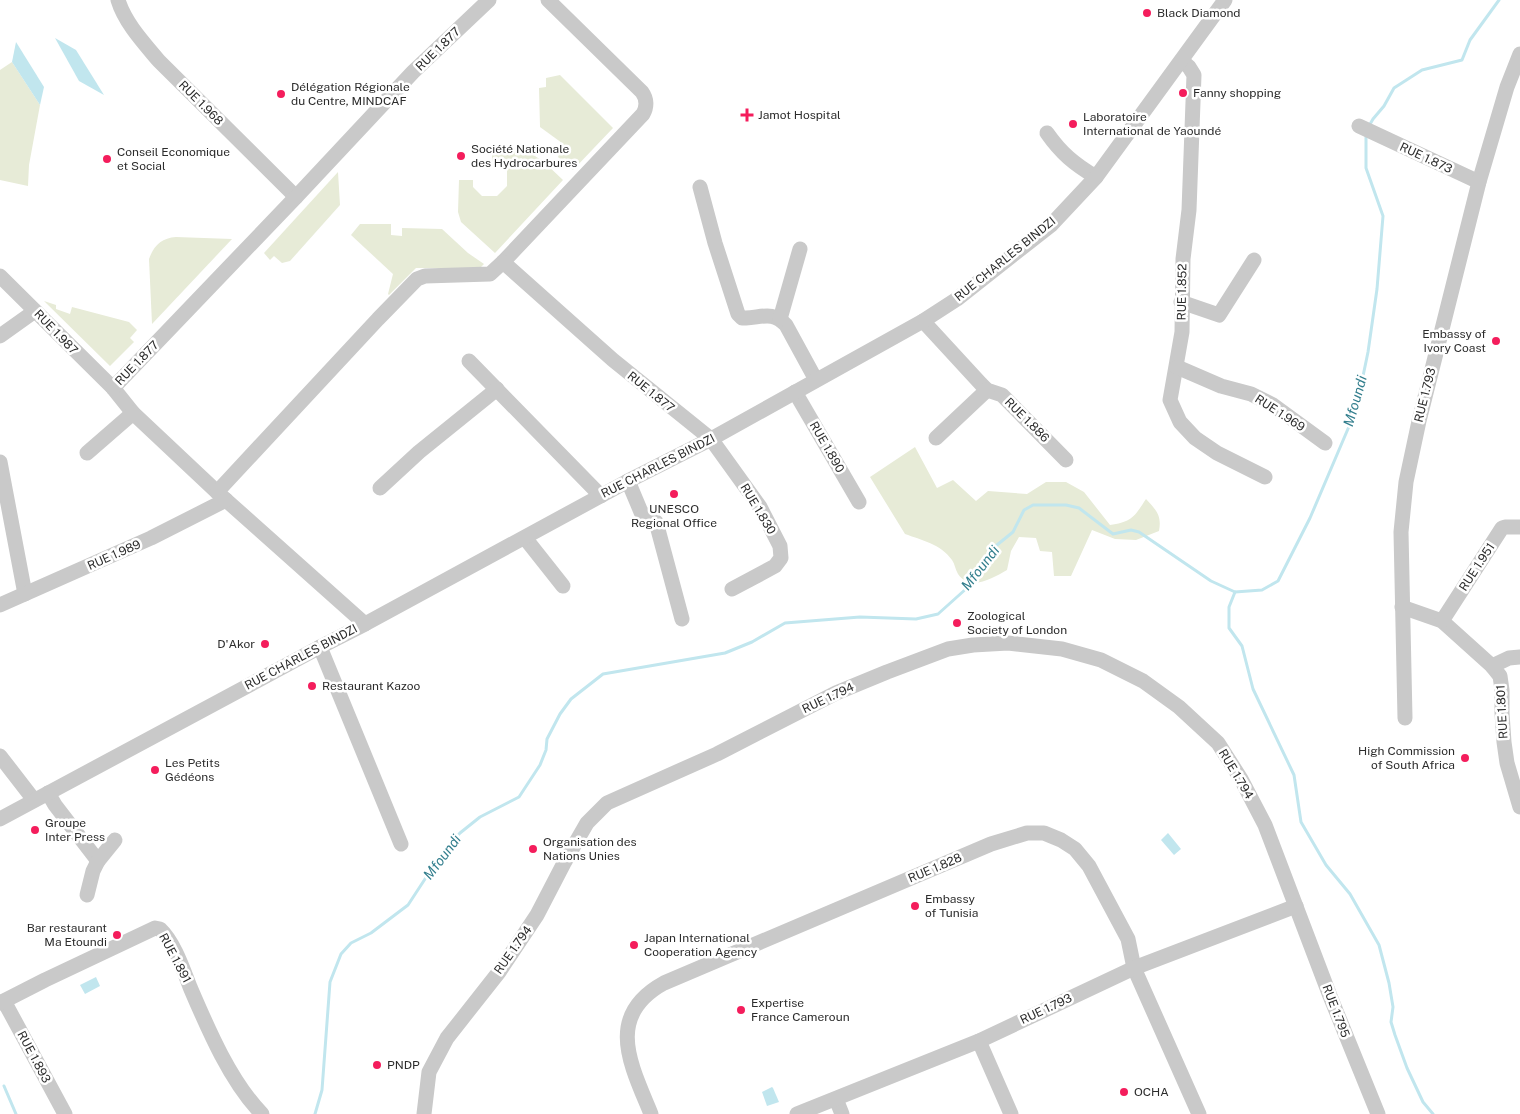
<svg xmlns="http://www.w3.org/2000/svg" width="1520" height="1114" viewBox="0 0 1520 1114" font-family="'Public Sans',sans-serif">
<style>
.green{fill:#e7ebd7}
.water{fill:#c1e6ee}
.lines{fill:none;stroke-linecap:round;stroke-linejoin:round}
.stream{stroke:#c1e6ee;stroke-width:3}
.minor{stroke:#c9c9c9;stroke-width:15}
.poi-dot{fill:#f41d5c;stroke:#fff;stroke-width:2}
.labels{text-anchor:middle;dominant-baseline:central;stroke-width:5;stroke-linejoin:round;paint-order:stroke}
.poi-label{font-size:12px;fill:#2c2c2c;stroke:#fff;text-anchor:start}
.street-label{font-size:12px;fill:#2c2c2c;stroke:#fff}
.water-label{font-size:14px;font-style:italic;fill:#327e8d;stroke:#fff}
</style>
<rect width="100%" height="100%" fill="#fff"/>
<g class="green">
<polygon points="12,62 40,105 29,165 28,186 0,180 0,70"/>
<polygon points="560,75 613,128 573,170 558,157 562,143 540,127 539,88 546,87 546,78"/>
<polygon points="492,148 523,148 544,162 563,180 495,253 461,222 458,212 459,180 473,180 473,187 482,196 497,196 507,186 507,167 501,161 492,161"/>
<polygon points="338,172 340,205 290,261 282,263 274,256 270,260 264,253"/>
<polygon points="360,224 391,224 391,235 402,236 402,228 442,229 468,253 484,264 480,268 416,268 389,295 388,294 393,274 351,235"/>
<path d="M176,237L232,239L152,324L149,259C154,245 162,238 176,237Z"/>
<polygon points="44,301 56,305 56,309 70,314 72,307 129,322 137,330 130,338 134,342 110,366"/>
<path d="M915,447L937,488L953,480L976,501L988,491L1027,494L1046,482H1066L1084,492L1110,525C1132,522 1135,516 1146,499C1156,510 1162,515 1159,531L1136,540L1115,539L1092,530L1071,576H1054L1052,552L1040,551L1036,538L1019,537L1011,551L1007,570C993,578 970,592 958,574C955,569 955,564 952,560C941,544 921,540 905,534L870,477Z"/>
</g>
<g class="water">
<polygon points="55,38 76,50 104,95 79,81"/>
<polygon points="16,42 44,87 40,105 12,62"/>
<polygon points="1168,833 1181,849 1174,855 1161,840"/>
<polygon points="96,977 100,986 85,994 80,985"/>
<polygon points="772,1087 773,1088 779,1102 767,1106 762,1092"/>
</g>
<g class="lines">
<g class="stream">
<polyline points="1369,126 1373,119 1384,106 1394,88 1422,70 1462,60 1470,40 1499,0"/>
<polyline points="1235,592 1229,607 1229,628 1242,646 1253,689 1294,775 1301,822 1326,865 1350,894 1379,945 1389,983 1393,1007 1391,1022 1395,1035 1407,1068 1423,1102 1433,1114"/>
<polyline points="4,1086 16,1114"/>
<polyline points="315,1114 322,1090 330,982 341,954 351,943 371,933 408,905 442,853 460,833 480,817 519,797 540,765 546,750 547,739 560,714 571,699 603,674 725,653 752,642 785,623 860,617 916,619 938,614 967,588 992,549 1013,532 1024,510 1033,505 1066,505 1079,508 1113,534 1131,530 1139,532 1211,581 1235,592 1262,590 1278,581 1310,518 1356,410 1368,352 1377,289 1383,216 1366,168 1366,134"/>
</g>
<g class="minor">
<path d="M118,0C125,23 144,43 159,61L296,197"/>
<polyline points="1182,61 1189,67 1194,75 1189,210 1183,259 1182,332 1170,400 1180,422 1195,438 1217,453 1265,477"/>
<polyline points="1359,126 1479,182"/>
<path d="M1047,133C1061,153 1074,164 1096,177"/>
<path d="M700,187L715,243L738,314L742,318H746C763,317 773,311 786,325L816,380"/>
<path d="M503,262L643,114C647,107 647,99 642,92L548,0"/>
<polyline points="0,276 113,388 133,413 217,492 365,624"/>
<polyline points="1181,302 1219,315 1254,260"/>
<polyline points="780,319 800,249"/>
<polyline points="923,321 981,384 987,390 1002,395 1066,460"/>
<polyline points="0,336 35,311"/>
<polyline points="469,361 601,496"/>
<polyline points="1177,367 1221,386 1251,394 1273,405 1325,443"/>
<polyline points="113,388 296,197 413,72 489,0"/>
<polyline points="795,392 859,502"/>
<polyline points="936,438 987,390"/>
<polyline points="87,453 133,413"/>
<polyline points="0,462 25,594"/>
<polyline points="628,481 641,512 656,522 682,619"/>
<polyline points="380,488 419,452 497,389"/>
<polyline points="217,492 378,319 417,279 425,276 490,274 503,262 613,360 711,439 760,507 780,546 781,558 775,566 732,589"/>
<polyline points="525,538 563,586"/>
<polyline points="0,605 151,538 226,500"/>
<polyline points="1402,607 1442,621 1492,666 1500,676 1502,690 1502,713 1504,742 1507,763 1520,807"/>
<polyline points="1442,621 1502,528 1505,527 1520,527"/>
<polyline points="320,647 401,844"/>
<polyline points="1492,666 1509,658 1520,657"/>
<polyline points="1405,718 1401,532 1406,482 1419,421 1479,182 1507,87 1520,54"/>
<polyline points="0,756 34,800"/>
<polyline points="48,793 55,805 98,861"/>
<polyline points="0,819 320,647 365,624 628,481 711,439 923,321 957,299 1051,225 1096,177 1225,0"/>
<polyline points="87,895 93,871 98,861 115,840"/>
<polyline points="4,1001 65,1114"/>
<path d="M0,1003L45,980L155,928L160,929C174,942 183,969 190,987C208,1029 230,1081 262,1114"/>
<polyline points="979,1041 1011,1114"/>
<polyline points="836,1099 842,1114"/>
<polyline points="424,1114 429,1072 447,1038 499,972 537,915 564,863 587,823 607,803 717,754 836,693 887,672 948,649 973,645 1008,643 1062,649 1101,660 1143,681 1179,707 1218,743 1241,779 1265,825 1330,996 1378,1114"/>
<path d="M651,1114C631,1065 604,1016 664,983L991,844L1027,833H1044L1061,840L1075,849L1089,866L1128,939L1134,968L1199,1114"/>
<polyline points="797,1114 979,1041 1134,968 1296,906"/>
</g>
</g>
<g class="poi-dot">
<circle cx="1147" cy="13" r="5"/>
<circle cx="1183" cy="93" r="5"/>
<circle cx="281" cy="94" r="5"/>
<path d="M744.5 107.5h5v5h5v5h-5v5h-5v-5h-5v-5h5z"/>
<circle cx="1073" cy="124" r="5"/>
<circle cx="461" cy="156" r="5"/>
<circle cx="107" cy="159" r="5"/>
<circle cx="1496" cy="341" r="5"/>
<circle cx="674" cy="494" r="5"/>
<circle cx="957" cy="623" r="5"/>
<circle cx="265" cy="644" r="5"/>
<circle cx="312" cy="686" r="5"/>
<circle cx="1465" cy="758" r="5"/>
<circle cx="155" cy="770" r="5"/>
<circle cx="35" cy="830" r="5"/>
<circle cx="533" cy="849" r="5"/>
<circle cx="915" cy="906" r="5"/>
<circle cx="117" cy="935" r="5"/>
<circle cx="634" cy="945" r="5"/>
<circle cx="741" cy="1010" r="5"/>
<circle cx="377" cy="1065" r="5"/>
<circle cx="1124" cy="1092" r="5"/>
</g>
<g class="labels">
<g class="poi-label">
<text x="1157" y="13">Black Diamond</text>
<text x="291" y="87">Délégation Régionale<tspan x="291" dy="14">du Centre, MINDCAF</tspan></text>
<text x="1193" y="93">Fanny shopping</text>
<text x="758" y="115">Jamot Hospital</text>
<text x="1083" y="117">Laboratoire<tspan x="1083" dy="14">International de Yaoundé</tspan></text>
<text x="471" y="149">Société Nationale<tspan x="471" dy="14">des Hydrocarbures</tspan></text>
<text x="117" y="152">Conseil Economique<tspan x="117" dy="14">et Social</tspan></text>
<text x="1486" y="334" text-anchor="end">Embassy of<tspan x="1486" dy="14">Ivory Coast</tspan></text>
<text x="674" y="509" text-anchor="middle">UNESCO<tspan x="674" dy="14">Regional Office</tspan></text>
<text x="967" y="616">Zoological<tspan x="967" dy="14">Society of London</tspan></text>
<text x="255" y="644" text-anchor="end">D'Akor</text>
<text x="322" y="686">Restaurant Kazoo</text>
<text x="1455" y="751" text-anchor="end">High Commission<tspan x="1455" dy="14">of South Africa</tspan></text>
<text x="165" y="763">Les Petits<tspan x="165" dy="14">Gédéons</tspan></text>
<text x="45" y="823">Groupe<tspan x="45" dy="14">Inter Press</tspan></text>
<text x="543" y="842">Organisation des<tspan x="543" dy="14">Nations Unies</tspan></text>
<text x="925" y="899">Embassy<tspan x="925" dy="14">of Tunisia</tspan></text>
<text x="107" y="928" text-anchor="end">Bar restaurant<tspan x="107" dy="14">Ma Etoundi</tspan></text>
<text x="644" y="938">Japan International<tspan x="644" dy="14">Cooperation Agency</tspan></text>
<text x="751" y="1003">Expertise<tspan x="751" dy="14">France Cameroun</tspan></text>
<text x="387" y="1065">PNDP</text>
<text x="1134" y="1092">OCHA</text>
</g>
<g class="street-label">
<text transform="translate(438 49) rotate(-44)">RUE 1.877</text>
<text transform="translate(201 103) rotate(45)">RUE 1.968</text>
<text transform="translate(1426 158) rotate(25)">RUE 1.873</text>
<text transform="translate(1005 259) rotate(-39)">RUE CHARLES BINDZI</text>
<text transform="translate(1182 292) rotate(-89)">RUE 1.852</text>
<text transform="translate(56 332) rotate(46)">RUE 1.987</text>
<text transform="translate(137 363) rotate(-46)">RUE 1.877</text>
<text transform="translate(651 392) rotate(39)">RUE 1.877</text>
<text transform="translate(1425 395) rotate(-76)">RUE 1.793</text>
<text transform="translate(1280 413) rotate(33)">RUE 1.969</text>
<text transform="translate(1027 420) rotate(45)">RUE 1.886</text>
<text transform="translate(827 447) rotate(60)">RUE 1.890</text>
<text transform="translate(658 466) rotate(-27)">RUE CHARLES BINDZI</text>
<text transform="translate(758 509) rotate(59)">RUE 1.830</text>
<text transform="translate(114 555) rotate(-24)">RUE 1.989</text>
<text transform="translate(1477 567) rotate(-57)">RUE 1.951</text>
<text transform="translate(301 657) rotate(-28)">RUE CHARLES BINDZI</text>
<text transform="translate(828 698) rotate(-25)">RUE 1.794</text>
<text transform="translate(1502 712) rotate(-93)">RUE 1.801</text>
<text transform="translate(1236 774) rotate(59)">RUE 1.794</text>
<text transform="translate(935 868) rotate(-23)">RUE 1.828</text>
<text transform="translate(513 950) rotate(-55)">RUE 1.794</text>
<text transform="translate(175 958) rotate(62)">RUE 1.891</text>
<text transform="translate(1046 1009) rotate(-25)">RUE 1.793</text>
<text transform="translate(1336 1011) rotate(69)">RUE 1.795</text>
<text transform="translate(34 1057) rotate(62)">RUE 1.893</text>
</g>
<g class="water-label">
<text transform="translate(1355 401) rotate(-74)">Mfoundi</text>
<text transform="translate(980 568) rotate(-52)">Mfoundi</text>
<text transform="translate(442 857) rotate(-53)">Mfoundi</text>
</g>
</g>
</svg>
